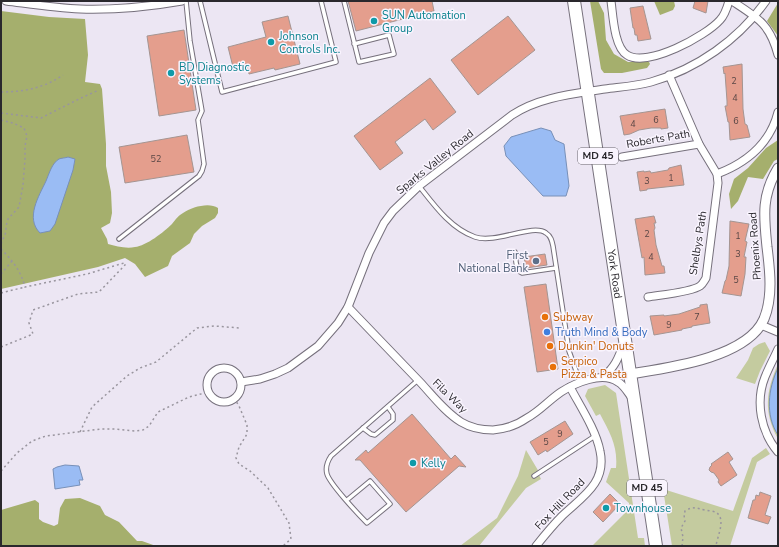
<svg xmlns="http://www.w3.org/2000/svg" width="779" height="547" viewBox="0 0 779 547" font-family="'Nunito Sans',sans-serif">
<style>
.green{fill:#c4cb9f}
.forest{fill:#a5af6d}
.water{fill:#9abcf4;stroke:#7890b8}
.building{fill:#e49e8d;stroke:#a49592}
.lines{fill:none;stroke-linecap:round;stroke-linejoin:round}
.service-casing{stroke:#76707c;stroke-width:5.5}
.minor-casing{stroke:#76707c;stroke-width:9}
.tertiary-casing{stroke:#76707c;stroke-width:11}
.primary-casing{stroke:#76707c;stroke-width:14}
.path{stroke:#99959e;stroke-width:1.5;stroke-dasharray:2 3;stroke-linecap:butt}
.service{stroke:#fff;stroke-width:3.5}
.minor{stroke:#fff;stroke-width:7}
.tertiary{stroke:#fff;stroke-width:9}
.primary{stroke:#fff;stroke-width:12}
.culture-dot{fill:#0f9aa8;stroke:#f9f4fe;stroke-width:1.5}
.service-dot{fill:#5c6f8a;stroke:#f9f4fe;stroke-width:1.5}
.food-dot{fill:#e8710a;stroke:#f9f4fe;stroke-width:1.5}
.shop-dot{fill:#3f7fe0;stroke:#f9f4fe;stroke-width:1.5}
.labels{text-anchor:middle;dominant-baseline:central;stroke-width:3;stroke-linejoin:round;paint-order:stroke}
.number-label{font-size:9px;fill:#584645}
.shield{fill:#f9f4fe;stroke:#68656c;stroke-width:1}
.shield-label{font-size:10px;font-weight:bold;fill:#2a282d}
.culture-label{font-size:11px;fill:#0d838f;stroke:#f9f4fe;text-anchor:start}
.street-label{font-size:11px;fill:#2a282d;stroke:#f9f4fe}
.service-label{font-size:11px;fill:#4e5e75;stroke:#f9f4fe;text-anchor:end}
.food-label{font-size:11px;fill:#c56008;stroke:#f9f4fe;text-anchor:start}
.shop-label{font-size:11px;fill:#366cbe;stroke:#f9f4fe;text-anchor:start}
</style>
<rect width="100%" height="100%" fill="#ece6f3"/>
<g class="green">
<polygon points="765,342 770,351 760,371 755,384 736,378 748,360 753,348 759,344"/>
<path d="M778,364V439C763,412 766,391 778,364Z"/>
<path d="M605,385L616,393L638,538H644L645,546H592L629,509V503L606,482L611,468H616C618,446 610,433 600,414L596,416L585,396L588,389Z"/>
<polygon points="766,448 770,454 757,462 730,546 672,546 663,489 733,511 752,458"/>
<polygon points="526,450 539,472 538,473 541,479 526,488 479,546 460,546 497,518 518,476"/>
</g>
<g class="forest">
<polygon points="590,1 598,1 604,13 606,40 614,54 628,62 649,62 650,64 647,68 622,73 604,73 601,69"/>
<polygon points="654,1 674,1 675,6 673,10 660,15"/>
<polygon points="778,3 778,36 767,21"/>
<path d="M1,11L49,17L85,19L88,55L85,82L100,84L102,89L106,144V166L111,192L112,213L110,223L101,228L107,239L108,244C116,246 126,249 135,247C146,246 164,232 172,224C175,220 179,215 183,213C192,207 209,202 218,208V213L215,218L202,226L194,234L190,243L172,256L168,266L145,277L135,264L125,258L98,267L1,289Z"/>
<polygon points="778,140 778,159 774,161 763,179 748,177 738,201 731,209 729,194 734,179 748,168 766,148"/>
<polygon points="80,498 100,506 105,515 119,522 137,541 142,541 156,546 1,546 1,510 35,500 39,503 39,519 43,522 54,526 58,524 60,508 65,499"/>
</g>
<g class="water">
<polygon points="541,128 551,131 555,140 564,144 569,186 566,196 543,196 506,156 504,146 511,137"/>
<path d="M68,157L75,159L73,170L55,224L50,231L40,233C25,218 39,196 46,181C49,174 52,163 59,159C61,158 66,158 68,157Z"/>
<path d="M778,368V435C765,415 768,389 778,368Z"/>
<polygon points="65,465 79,466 83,480 79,480 80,485 55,489 53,469 57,467"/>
</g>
<g class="building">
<polygon points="348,1 432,1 434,11 356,31"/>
<polygon points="695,1 708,1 706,13 693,8"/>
<polygon points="643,6 651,39 638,41 637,35 635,35 634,28 633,28 630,8"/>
<polygon points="288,16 300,64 275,70 274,68 249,74 247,64 233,67 228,47 266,37 262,22"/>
<polygon points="508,16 535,50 478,95 451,60"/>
<polygon points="184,30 196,110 159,116 147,36"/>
<polygon points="742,64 743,109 745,124 747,125 750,137 730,140 729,122 728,122 725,106 727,106 727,101 725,73 724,74 723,67"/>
<polygon points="430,78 456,112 433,130 425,119 395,142 403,153 380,170 354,136"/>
<polygon points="665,109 668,128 661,129 661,128 651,128 639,130 630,134 624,135 620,116"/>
<polygon points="187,135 194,172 125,183 119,147"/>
<polygon points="681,165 684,185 647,189 647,190 640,191 637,172 644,171 644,172 650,171 651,173 668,170 669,168"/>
<polygon points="654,216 656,223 654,223 655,228 654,230 656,245 662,266 664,266 665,273 645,275 644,257 642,258 635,219"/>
<polygon points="730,221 749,224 745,241 747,242 744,257 746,257 745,274 741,296 722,293 725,281 726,280 729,266"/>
<polygon points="545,254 547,265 526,268 524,257"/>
<polygon points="546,284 558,369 537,372 524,287"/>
<polygon points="707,304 710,323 692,326 692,327 682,329 682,330 654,335 650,316 664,315 664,316 679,314 700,307 700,305"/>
<polygon points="412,414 451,459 455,455 466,467 459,466 406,512 360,460 355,460 366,450 368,453"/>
<polygon points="565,421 573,434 547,452 546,450 538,455 530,442"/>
<polygon points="728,452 733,459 729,462 737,475 721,486 718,482 719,480 714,473 711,472 709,470 710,467 712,465 711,464"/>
<polygon points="760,492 771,496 765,515 771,517 768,524 748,518 753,500 755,500 756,495 759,496"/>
<polygon points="610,494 620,504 603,522 593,512"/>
</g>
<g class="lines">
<defs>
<g id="service">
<polyline points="200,1 222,92 336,62 321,1"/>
<polyline points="344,1 359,62 394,54 389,35 354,44"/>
<path d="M419,186C434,205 451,229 475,237C496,244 533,223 546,233C551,236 552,241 553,246L569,351L580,382"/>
<polyline points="119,239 199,176 202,171 204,164 198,120 202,111 190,41 186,1"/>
<path d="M515,252C516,259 515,270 522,273L556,268"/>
<polyline points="363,428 371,434 375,435 393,420 393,414 388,407"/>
<polyline points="534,476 595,436"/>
<path d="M347,500L370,481L390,504L367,523C358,514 330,484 327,474C325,467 327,462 331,456L418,380"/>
</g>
<g id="minor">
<path d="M6,1C30,4 55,8 80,9C114,10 148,7 182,1"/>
<path d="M611,1C613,15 614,47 627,55C647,68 706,36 720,20C725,15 727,8 729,1"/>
<path d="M732,1C758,18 770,24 778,55"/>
<polyline points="622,157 699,144"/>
<path d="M717,174C746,163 770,144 778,112"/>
<path d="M648,297C660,295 692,292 700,286C703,284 704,281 706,278L718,183L717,174L699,144L669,75"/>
<path d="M348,307C372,332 396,357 420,382C433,396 445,412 461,422C471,428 482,430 493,430C506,429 517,425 527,418C540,411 549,400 561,392C575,383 602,371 618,382C624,385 628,393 632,398"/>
<polyline points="761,325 778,332"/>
<path d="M778,349C774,358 769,367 765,377C755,402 761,432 778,452"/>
<circle cx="224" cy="385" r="17"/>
<path d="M603,377C615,367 618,359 624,343"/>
<path d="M241,382L260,379L275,374L288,368L318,346L338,323L348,307L369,253L384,223L393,211L419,186L512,115C539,97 573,94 605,89C620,87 636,86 651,82C697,69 738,40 766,1"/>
<path d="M536,546C544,536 553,525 562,516C582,497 607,483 600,451C596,430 580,406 570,387"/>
</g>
<path id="tertiary" d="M630,374C667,368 747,358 764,319C773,297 770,271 767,247C764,217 761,196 778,168"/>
<g id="primary">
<path id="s1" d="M574,1L656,546"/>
</g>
</defs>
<use href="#service" class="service-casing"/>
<use href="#minor" class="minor-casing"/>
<use href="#tertiary" class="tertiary-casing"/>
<use href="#primary" class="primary-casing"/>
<g class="path">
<path d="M1,92C24,92 44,88 63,75"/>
<polyline points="1,113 41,118 81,98 99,90"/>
<polyline points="1,120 13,123 24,128 27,136 25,146 25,159 23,185 19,207 8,219 6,226 6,232 1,244"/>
<path d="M1,249C12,260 21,271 25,287L87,274L124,263"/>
<polyline points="1,274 12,261"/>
<polyline points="1,293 25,287"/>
<polyline points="1,347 33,334 29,323 33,310 78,294 99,292 125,265 125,263"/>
<polyline points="234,398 239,406 247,425 247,434 239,447 236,458 239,464 250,471 268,488 289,523 291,539 283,546"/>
<polyline points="80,432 92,407 127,376 140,368 156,362 197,328 214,326 240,328"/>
<polyline points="1,471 17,453 32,441 46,436 101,429 115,429 135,431 143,430 149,426 158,412 189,397 209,392"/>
<path d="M682,546L683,537L681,528L685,521L684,515L685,511C693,506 696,508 705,510C709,511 714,511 717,513C726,520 717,537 716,546"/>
</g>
<use href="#service" class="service"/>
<use href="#minor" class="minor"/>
<use href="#tertiary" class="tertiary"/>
<use href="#primary" class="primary"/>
</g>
<g class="culture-dot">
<circle cx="374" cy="21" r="4"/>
<circle cx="271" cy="42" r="4"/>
<circle cx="171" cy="73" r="4"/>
<circle cx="413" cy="463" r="4"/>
<circle cx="606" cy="508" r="4"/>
</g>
<circle class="service-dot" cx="536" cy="261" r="4"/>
<g class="food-dot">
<circle cx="545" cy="317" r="4"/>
<circle cx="550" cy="346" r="4"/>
<circle cx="553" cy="367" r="4"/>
</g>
<circle class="shop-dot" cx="547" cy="332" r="4"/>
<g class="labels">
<g class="number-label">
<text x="734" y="81">2</text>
<text x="735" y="98">4</text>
<text x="656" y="120">6</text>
<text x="736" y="121">6</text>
<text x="633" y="124">4</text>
<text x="156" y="159">52</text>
<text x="671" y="178">1</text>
<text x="647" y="181">3</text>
<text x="647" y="234">2</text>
<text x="738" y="236">1</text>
<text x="738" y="254">3</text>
<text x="651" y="257">4</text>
<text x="736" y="280">5</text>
<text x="697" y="317">7</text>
<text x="669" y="325">9</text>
<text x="560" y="434">9</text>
<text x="546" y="442">5</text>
</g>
<g class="shield">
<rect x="578" y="148" width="40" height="16" rx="3"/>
<rect x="627" y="480" width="40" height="16" rx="3"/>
</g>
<g class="shield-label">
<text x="598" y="156">MD 45</text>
<text x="647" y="488">MD 45</text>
</g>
<g class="culture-label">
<text x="382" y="15">SUN Automation<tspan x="382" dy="13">Group</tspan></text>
<text x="279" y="36">Johnson<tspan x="279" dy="13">Controls Inc.</tspan></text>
<text x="179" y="67">BD Diagnostic<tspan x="179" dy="13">Systems</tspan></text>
<text x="421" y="463">Kelly</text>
<text x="614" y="508">Townhouse</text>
</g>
<g class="street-label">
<text transform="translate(658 139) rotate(-10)">Roberts Path</text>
<text transform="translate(435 162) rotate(-39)">Sparks Valley Road</text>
<text transform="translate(698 243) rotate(-81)">Shelbys Path</text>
<text transform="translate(755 246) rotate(-94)">Phoenix Road</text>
<text stroke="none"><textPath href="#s1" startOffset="276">York Road</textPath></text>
<text transform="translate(450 396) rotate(44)">Fila Way</text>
<text transform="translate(560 504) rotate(-46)">Fox Hill Road</text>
</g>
<g class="service-label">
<text x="528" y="255">First<tspan x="528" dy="13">National Bank</tspan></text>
</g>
<g class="food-label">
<text x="553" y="317">Subway</text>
<text x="558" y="346">Dunkin' Donuts</text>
<text x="561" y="361">Serpico<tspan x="561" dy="13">Pizza &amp; Pasta</tspan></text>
</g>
<g class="shop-label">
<text x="555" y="332">Truth Mind &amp; Body</text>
</g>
</g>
<rect width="779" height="547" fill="none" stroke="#2a282d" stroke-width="4"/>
</svg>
